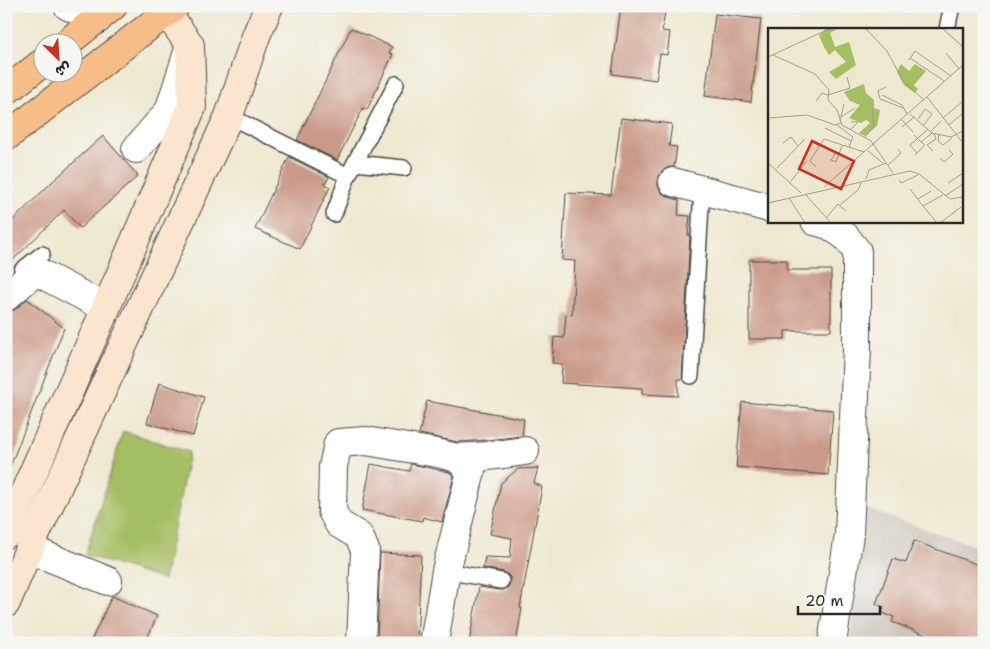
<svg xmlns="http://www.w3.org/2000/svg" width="990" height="649" viewBox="0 0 990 649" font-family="'Shantell Sans','Playpen Sans Arabic',sans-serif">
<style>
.industrial{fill:#cbc3b8}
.green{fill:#a4be64;stroke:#687448}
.building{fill:#cb9b89}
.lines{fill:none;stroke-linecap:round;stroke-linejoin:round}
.lane-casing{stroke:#484744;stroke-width:18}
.street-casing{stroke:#484744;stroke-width:30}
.secondary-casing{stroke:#484744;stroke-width:30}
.highway-casing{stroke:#484744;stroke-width:30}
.lane{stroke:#fff;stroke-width:15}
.street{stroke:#fff;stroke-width:28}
.secondary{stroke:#fce5cf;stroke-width:28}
.highway{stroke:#f7bd88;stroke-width:28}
.inset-road{fill:none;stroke:#a19c8e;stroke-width:1}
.view{fill:#c8321e;fill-opacity:0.15;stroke:#c8321e;stroke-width:2.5}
.inset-edge{fill:none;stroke:#2b2b2b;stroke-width:2.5}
</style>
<rect width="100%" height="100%" fill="#f6f6f2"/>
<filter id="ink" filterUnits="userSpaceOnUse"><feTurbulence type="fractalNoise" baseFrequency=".02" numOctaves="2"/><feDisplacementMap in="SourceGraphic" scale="10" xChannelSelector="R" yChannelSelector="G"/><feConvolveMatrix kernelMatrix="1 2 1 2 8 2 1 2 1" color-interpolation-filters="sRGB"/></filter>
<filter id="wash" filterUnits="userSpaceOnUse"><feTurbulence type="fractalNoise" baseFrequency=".0096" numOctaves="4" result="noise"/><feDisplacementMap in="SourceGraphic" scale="20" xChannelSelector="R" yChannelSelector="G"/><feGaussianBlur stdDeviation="1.12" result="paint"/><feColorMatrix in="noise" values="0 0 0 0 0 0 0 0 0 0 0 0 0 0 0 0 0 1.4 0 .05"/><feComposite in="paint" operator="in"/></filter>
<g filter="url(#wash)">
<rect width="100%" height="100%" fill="#efe8d0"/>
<polygon class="industrial" points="867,509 984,549 984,643 850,643"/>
<polygon class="green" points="123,431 189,452 164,580 85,555"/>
<g id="blocks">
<g class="building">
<polygon points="621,6 666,6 662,31 670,32 667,55 660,54 656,80 612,74"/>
<polygon points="715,14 761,19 751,102 705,96"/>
<polygon points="351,28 392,47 389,53 393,54 367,110 363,108 337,160 297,140"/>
<polygon points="621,118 672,124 669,146 677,147 674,167 669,167 662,171 658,178 658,186 662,193 669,197 679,200 678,215 690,216 688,235 690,235 682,379 678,379 678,396 642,394 642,388 561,383 562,364 552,363 554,337 564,338 566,314 572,315 575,261 562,260 566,193 611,195"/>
<polygon points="103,136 138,176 80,228 64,210 6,267 6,227 52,182"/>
<polygon points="289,157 329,177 325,184 330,187 300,249 255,229"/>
<polygon points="749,260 787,260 787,270 831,270 831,331 785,331 785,339 749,339"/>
<polygon points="27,299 64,328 8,472 6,472 6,312 9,312 16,309"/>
<polygon points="159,383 204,397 193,436 147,423"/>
<polygon points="427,401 524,419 522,436 487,440 458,442 419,434"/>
<polygon points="742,402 833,410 828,475 736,467"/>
<polygon points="371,464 409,471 411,464 449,472 454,476 442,522 423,517 422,521 362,510"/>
<polygon points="538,468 534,483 542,487 520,608 522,608 516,643 469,643 479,587 499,590 504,590 508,587 510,583 510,577 507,574 503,572 483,568 485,557 510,558 512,538 490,534 501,483 518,469"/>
<polygon points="914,541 984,567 984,643 947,643 892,622 894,617 882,613 884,607 876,604 893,559 906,563"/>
<polygon points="380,553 421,555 417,643 377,643"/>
<polygon points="112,596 157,616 145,643 90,643"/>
</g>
</g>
</g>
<g filter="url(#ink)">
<use href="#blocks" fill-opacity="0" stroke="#484744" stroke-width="1"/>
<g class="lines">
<defs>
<g id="lane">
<polyline points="947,29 952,6"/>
<polyline points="229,116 348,176 396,84"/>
<polyline points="355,163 404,168"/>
<polyline points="334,214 348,176"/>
<polyline points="22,270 42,254"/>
<polyline points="691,376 702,189"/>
<polyline points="446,571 501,581"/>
</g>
<g id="street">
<polyline points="68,6 98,19"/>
<polyline points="136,149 169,111 189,49"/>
<polyline points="673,182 769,208"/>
<polyline points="815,221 829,225 845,236 857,251 857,347 849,535 832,643"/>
<polyline points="6,297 36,271 106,308"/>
<polyline points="457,458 489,456 525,451"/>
<polyline points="29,549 108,581"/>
<polyline points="361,643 365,550 359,536 339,524 332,511 333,467 338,443 366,441 437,453 457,458 471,471 446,571 434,643"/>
</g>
<g id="secondary">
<polyline points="6,534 106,308 192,107 190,45 167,13"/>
<polyline points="6,603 29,549 229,116 256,36 269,6"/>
</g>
<g id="highway">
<polyline points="68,42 113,6"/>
<polyline points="6,91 42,63"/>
<polyline points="6,137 175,6"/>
</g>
</defs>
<use href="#lane" class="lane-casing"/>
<use href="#street" class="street-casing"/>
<use href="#secondary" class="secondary-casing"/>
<use href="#highway" class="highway-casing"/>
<use href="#lane" class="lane"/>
<use href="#street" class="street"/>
<use href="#secondary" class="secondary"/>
<use href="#highway" class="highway"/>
</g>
</g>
<g transform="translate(768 28)">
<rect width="195" height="195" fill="#efe8d0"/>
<path d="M59,0H71L62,5L67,19L81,14L88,37L68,51L61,44L78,34L67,22L61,27L56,19L51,7ZM133,36L141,43L147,36L158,43L146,57L150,61L147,65L136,57L129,44ZM96,56L98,65L106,72V80L112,82L109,98L97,108L91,105L102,95L98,92L93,95L81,90L92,77L82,73L76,64Z" fill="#a4be64"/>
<path class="inset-road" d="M97,0L119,23L135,53L156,72M174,0L195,19M178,25L191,41M5,27L47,46L61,62L60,72L69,82L74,97L103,113L125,145M0,29L63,0M142,30L176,53M141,32L147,23L183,48M118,59L110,63L112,71L135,80M114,67L134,77L139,86M159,69L195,115M48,73L54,65L60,67L82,60L79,49M142,86L164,105L183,109L195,103M73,89L87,80M0,90L39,87L67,97L73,95M175,90L195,73M150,91L157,81L164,86L155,98M134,92L145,104M72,93L76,76M69,97L85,109L81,119M181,97L195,85M134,99L146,89M57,100L83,113M82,102L90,94H83M162,104L173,93M171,106L170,113L175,117L184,110M146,107L153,114L164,105M97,109L106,98L104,80M15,115L23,109L30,118M100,123L115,135M165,123L159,117L168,111L166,106M71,125L68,124L63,132L68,134L74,118M149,125L142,117L159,102M147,127L157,117L153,114M172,130L176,134L185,126L181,122M0,135L33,165M120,137L133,125L130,121M48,139L42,133L56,111L96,124M9,140L37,111M98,151L101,142L118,135M131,152L133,155L150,147M23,153L39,133M180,155L195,145M56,159L195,37M142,161L155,178L175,167M37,166L63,195M177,168L195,156M21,170L37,195M150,171L163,163M0,175L142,143L151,146L182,171L195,169M72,177L90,162L93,155M155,178L169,195M58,190L70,176L78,183M172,195L193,179"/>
<path class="view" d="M44,113L86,133L73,161L31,141Z"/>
<rect width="195" height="195" class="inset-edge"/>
</g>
<rect width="990" height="649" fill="none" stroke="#f6f6f2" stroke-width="25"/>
<g transform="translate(58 58) rotate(155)"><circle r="24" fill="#f6f6f2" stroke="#a5a5a2"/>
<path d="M0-4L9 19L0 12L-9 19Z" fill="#c8321e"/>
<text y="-8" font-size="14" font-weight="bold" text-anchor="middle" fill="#2b2b2b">ش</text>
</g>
<path d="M798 606v8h82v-8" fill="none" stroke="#2b2b2b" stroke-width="2.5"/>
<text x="805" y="606" font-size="15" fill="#2b2b2b" stroke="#f6f6f2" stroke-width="4" paint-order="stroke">20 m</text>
</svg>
